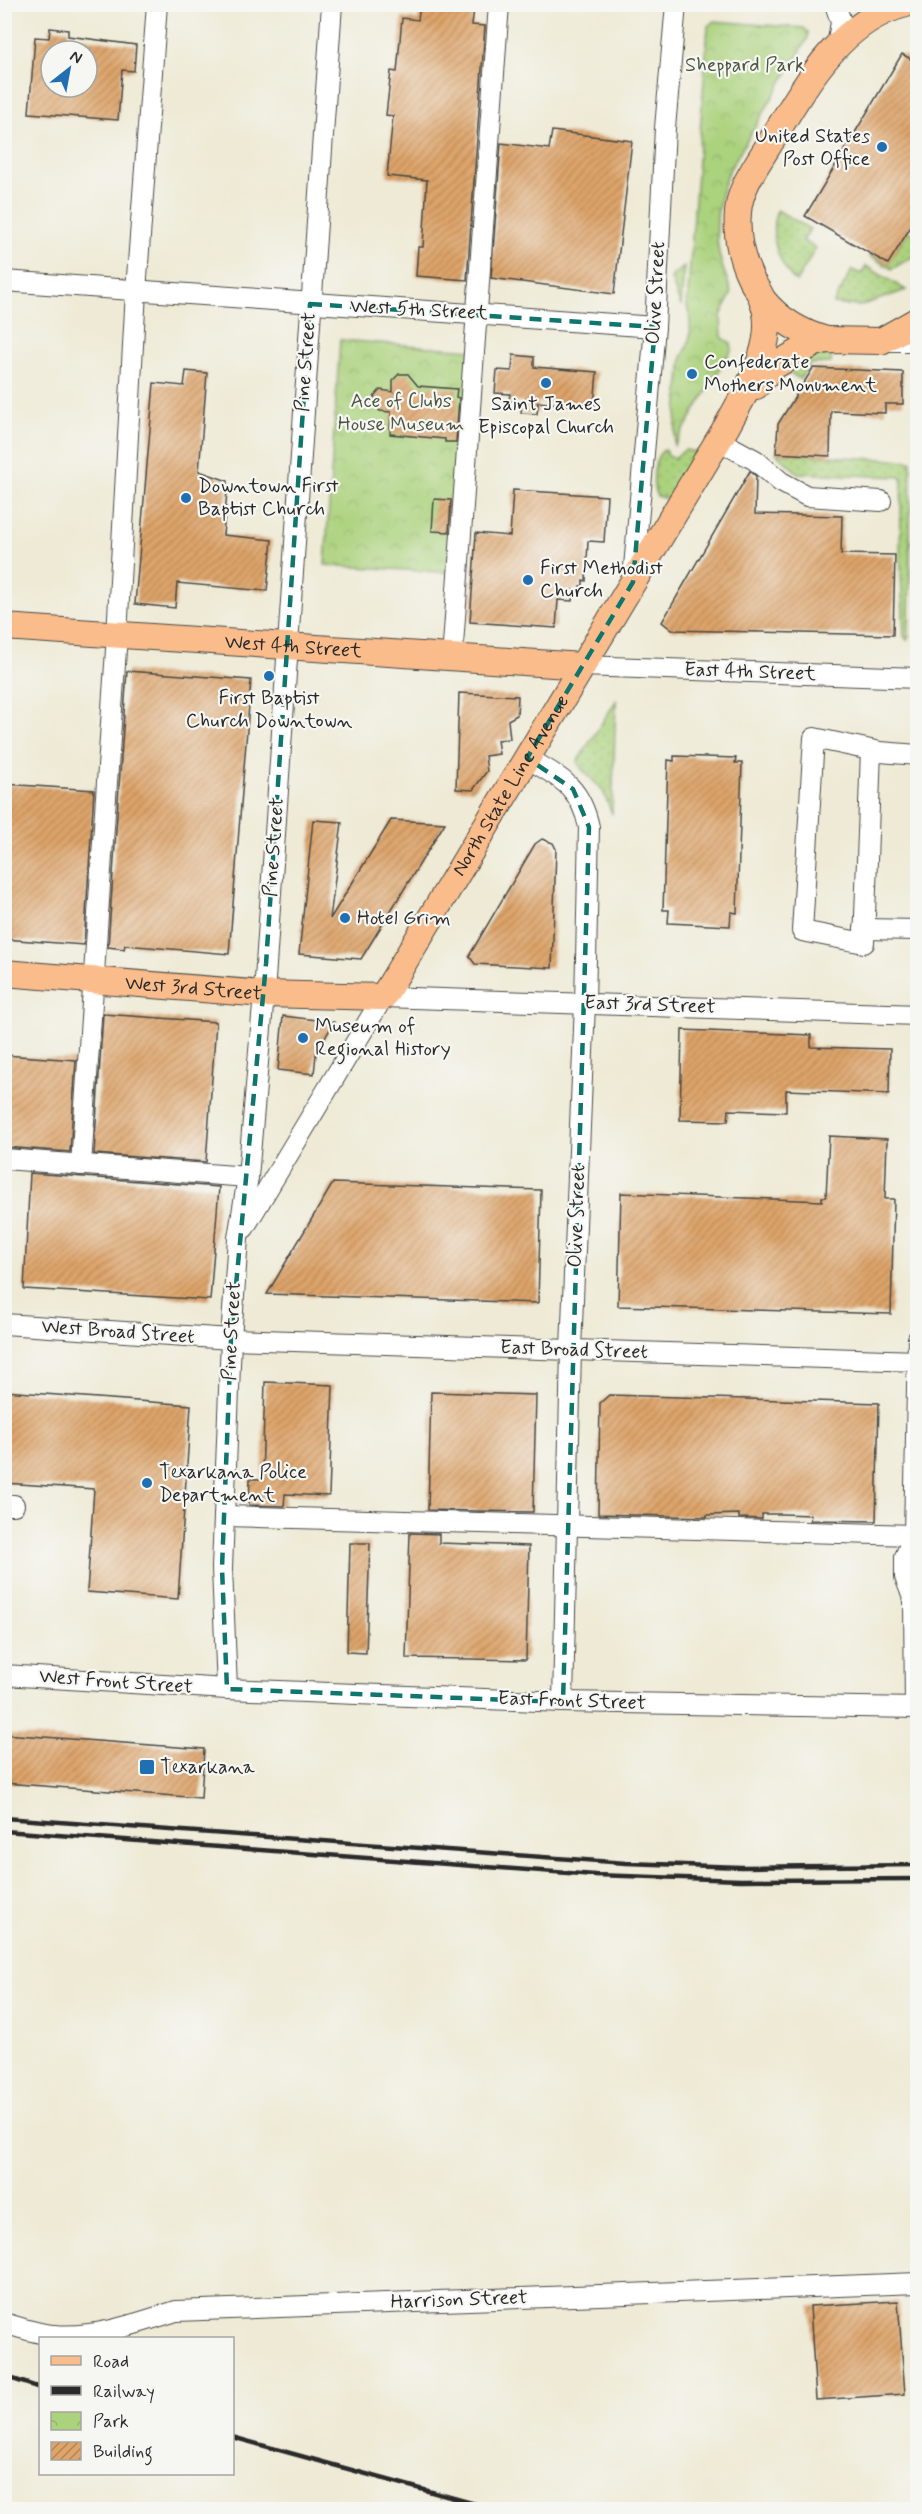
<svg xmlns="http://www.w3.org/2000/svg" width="922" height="2514" viewBox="0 0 922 2514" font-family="Mynerve,sans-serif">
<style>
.grass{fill:url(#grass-dots);stroke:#6b7e54;stroke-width:1.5}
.park{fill:url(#park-crowns);stroke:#6b7e54;stroke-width:1.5}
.building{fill:url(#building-hatch);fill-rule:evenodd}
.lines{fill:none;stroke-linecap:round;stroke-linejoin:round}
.minor-casing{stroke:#484844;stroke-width:22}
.major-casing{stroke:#484844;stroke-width:28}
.minor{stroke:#fff;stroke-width:20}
.major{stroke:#fabc8b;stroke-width:26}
.rail{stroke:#2b2b2b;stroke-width:4.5}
.marked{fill:none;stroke:#0f766e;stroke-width:4.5;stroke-dasharray:12 8;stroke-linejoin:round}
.poi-dot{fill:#1f6fb2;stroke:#f6f6f2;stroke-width:2}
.labels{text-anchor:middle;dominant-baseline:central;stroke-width:4.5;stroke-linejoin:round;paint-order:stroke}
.park-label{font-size:20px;fill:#4b5540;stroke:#f6f6f2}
.poi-label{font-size:20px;fill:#2b2b2b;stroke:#f6f6f2;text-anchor:start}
.street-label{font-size:20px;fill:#2b2b2b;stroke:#f6f6f2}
</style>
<defs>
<pattern id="grass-dots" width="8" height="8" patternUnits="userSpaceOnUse" patternTransform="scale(1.5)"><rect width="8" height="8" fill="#abd27d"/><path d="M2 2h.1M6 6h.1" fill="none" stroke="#93b46c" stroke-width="1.8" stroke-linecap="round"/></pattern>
<pattern id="park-crowns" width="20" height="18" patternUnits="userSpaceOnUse" patternTransform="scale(1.5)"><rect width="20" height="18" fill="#abd27d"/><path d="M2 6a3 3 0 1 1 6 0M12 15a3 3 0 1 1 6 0" fill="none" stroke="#93b46c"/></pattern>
<pattern id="building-hatch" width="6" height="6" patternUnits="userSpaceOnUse" patternTransform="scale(1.5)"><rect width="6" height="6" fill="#dea46a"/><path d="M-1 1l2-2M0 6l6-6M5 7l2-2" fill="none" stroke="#b48657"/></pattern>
</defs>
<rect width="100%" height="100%" fill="#f6f6f2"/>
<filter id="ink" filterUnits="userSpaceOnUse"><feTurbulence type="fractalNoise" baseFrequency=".0167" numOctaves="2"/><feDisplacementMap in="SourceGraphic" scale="12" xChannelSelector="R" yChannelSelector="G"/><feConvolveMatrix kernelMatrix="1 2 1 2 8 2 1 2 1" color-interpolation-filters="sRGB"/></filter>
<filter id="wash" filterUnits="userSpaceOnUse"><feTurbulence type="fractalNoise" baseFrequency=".008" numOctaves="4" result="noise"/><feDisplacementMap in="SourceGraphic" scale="24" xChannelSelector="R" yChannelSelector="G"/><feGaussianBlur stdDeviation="1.35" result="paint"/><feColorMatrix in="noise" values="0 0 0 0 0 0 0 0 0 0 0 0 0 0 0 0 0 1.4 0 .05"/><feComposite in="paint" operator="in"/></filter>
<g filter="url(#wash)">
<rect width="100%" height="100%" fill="#eeead5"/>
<g class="grass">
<path d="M777,210L810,229L803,241L816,248L796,282C778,264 768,235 777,210Z"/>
<polygon points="908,231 917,236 917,254 892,269 869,256 870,254 888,264"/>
<polygon points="866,266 906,290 860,306 833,304 852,270 861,274"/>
<polygon points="684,267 681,306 671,279 673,275"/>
<polygon points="832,353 831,363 810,364 800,379 788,372 811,358"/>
<path d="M665,450L668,456L674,458L685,450L698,452L671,497L664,498L657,496C651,486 653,454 665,450Z"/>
<polygon points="776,453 911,461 909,635 907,640 904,636 900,551 902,477 798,473"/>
<polygon points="616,701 612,814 603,791 581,768 577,762"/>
</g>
<g class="park">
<path d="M714,21L804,28L808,33V38L728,172C717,201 713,232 721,262C723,272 730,283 731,294L721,316L722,337L731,344L732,349L674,446L682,357C692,343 692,322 687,306L708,26Z"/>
<polygon points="340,340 471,350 454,573 325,565"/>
</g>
<g id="blocks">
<g class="building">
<polygon points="420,4 474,9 472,25 485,26 467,280 416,276 418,247 423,247 427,180 387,176 393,116 386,115 391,71 397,72 402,18 418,20"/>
<path d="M50,28L68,30V36L136,45L134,71L122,70L118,120L29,113L35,37L49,38ZM51,51H87V87H51Z"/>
<polygon points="902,54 918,63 918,215 888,264 805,216"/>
<polygon points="552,131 632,141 614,294 491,278 501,143 549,149"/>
<polygon points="513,355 534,357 534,367 597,372 594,407 538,402 537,414 521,413 522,402 509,401 510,394 495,393 497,370 512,371"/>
<polygon points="813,368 903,372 903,404 885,404 885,413 831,411 830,456 776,453 778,424"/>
<polygon points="186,371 207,373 199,471 228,481 223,535 272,540 267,591 177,583 175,608 135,604 154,383 184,386"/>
<polygon points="399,374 408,374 418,386 457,389 456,397 459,398 456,442 445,442 445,439 390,434 391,412 380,411 375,405 374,397 380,390 393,392 393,380"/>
<polygon points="750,471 756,476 755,514 842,516 841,554 895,555 893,635 672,630 662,622"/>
<polygon points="513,490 607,496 604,542 588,541 586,581 583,580 583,586 580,586 579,590 573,590 572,601 558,600 556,628 470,622 476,533 510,536"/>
<polygon points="434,499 451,500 449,532 432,531"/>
<polygon points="127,671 251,680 229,954 125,945 124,949 108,947"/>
<polygon points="459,693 518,696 517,715 508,720 510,739 497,740 499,754 485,756 487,771 473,790 456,789"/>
<polygon points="674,756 736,758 735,763 742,763 737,913 731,912 730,926 668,923 669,910 663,910 668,760 674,761"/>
<polygon points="4,784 94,790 84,945 4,939"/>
<polygon points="313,820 342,822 330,919 391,820 445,823 361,959 299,954"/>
<polygon points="542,839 553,843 556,849 552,968 475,964 469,956 535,844"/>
<polygon points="103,1014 216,1022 206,1162 94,1154"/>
<polygon points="283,1016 334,1022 316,1054 314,1074 278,1070"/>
<polygon points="682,1030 811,1035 811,1047 890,1049 889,1094 786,1090 786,1112 729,1110 728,1121 680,1120"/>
<polygon points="4,1055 76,1060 70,1152 4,1147"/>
<polygon points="829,1136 887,1139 885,1199 894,1199 891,1314 618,1306 621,1193 822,1201 822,1197 826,1197"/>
<polygon points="30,1173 219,1187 210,1300 24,1289"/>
<polygon points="333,1183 541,1190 538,1303 267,1294"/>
<polygon points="265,1382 333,1385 329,1496 285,1494 284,1506 249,1505 250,1479 262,1479"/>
<polygon points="4,1391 191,1405 178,1599 87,1592 94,1489 4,1483"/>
<polygon points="431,1392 536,1395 533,1512 428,1510"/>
<polygon points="609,1395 879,1403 876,1521 810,1520 811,1515 782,1514 762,1514 762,1519 739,1518 739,1514 707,1515 707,1517 598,1514 600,1403"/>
<polygon points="410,1533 439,1534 439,1543 529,1546 526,1660 406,1658"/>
<polygon points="350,1543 370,1543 366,1653 347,1652"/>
<polygon points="4,1734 204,1749 201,1798 4,1783"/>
<polygon points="898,2301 905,2394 816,2400 810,2306"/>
</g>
</g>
</g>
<g filter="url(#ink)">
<use href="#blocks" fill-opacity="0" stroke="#484844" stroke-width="1.5"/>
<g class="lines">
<defs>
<g id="minor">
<polyline points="835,4 841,22 837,47"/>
<polyline points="4,281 655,327"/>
<polyline points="881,341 918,341"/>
<polyline points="718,440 755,460 781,482 807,496 881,501"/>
<polyline points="633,579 655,327 665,128 676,4"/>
<polyline points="452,659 499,4"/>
<polyline points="582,666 918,678"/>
<polyline points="871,750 864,943 802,931 814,738 880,752 918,755"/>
<path d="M527,758C561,778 580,786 589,827L585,1003L571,1349L563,1702"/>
<polyline points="864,929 918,930"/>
<polyline points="4,1159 248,1177"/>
<polyline points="81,1165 117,635 136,291 157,4"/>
<polyline points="244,1228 383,997 918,1015"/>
<polyline points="4,1324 231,1339 918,1361"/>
<polyline points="4,1505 14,1505"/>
<polyline points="224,1516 914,1535"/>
<polyline points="4,1675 227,1689 563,1702 918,1708"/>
<polyline points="227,1689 222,1568 231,1339 238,1238 248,1177 264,994 332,4"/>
<polyline points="915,1708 914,1600 905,1577 905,1557 914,1535 918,1339"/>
<path d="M4,2323C21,2328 37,2334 54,2335C95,2339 138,2323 176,2311L918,2283"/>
</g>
<g id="major">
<path d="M763,300C779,320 803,334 827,340"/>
<polyline points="756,386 774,366 815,343 827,340 881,341 918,320"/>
<path id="s1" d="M4,627L582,666"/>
<path id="s2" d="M4,973L264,994L383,997L727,426C746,390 780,342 762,299C760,292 754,286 751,279C741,259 736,236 738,213C739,188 757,165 770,143C803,89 839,20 906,4"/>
</g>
</defs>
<use href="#minor" class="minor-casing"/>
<use href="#major" class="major-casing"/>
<use href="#minor" class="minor"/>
<use href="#major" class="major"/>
<g class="rail">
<polyline points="4,1818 626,1863 741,1867 918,1865"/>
<polyline points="4,1831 595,1875 741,1880 918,1879"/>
<polyline points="4,2376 40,2388"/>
<polyline points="232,2437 497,2510"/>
</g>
</g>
</g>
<path class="marked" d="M310,304L655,327L633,582L527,758L573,789L589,827L563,1702L227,1689L222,1568L231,1339L266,964Z"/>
<g class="poi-dot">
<circle cx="882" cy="147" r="6"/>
<circle cx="692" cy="374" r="6"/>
<circle cx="546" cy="383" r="6"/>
<circle cx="186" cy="498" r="6"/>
<circle cx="528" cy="580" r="6"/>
<circle cx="269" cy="676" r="6"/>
<circle cx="345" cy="918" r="6"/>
<circle cx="303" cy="1038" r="6"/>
<circle cx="147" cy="1483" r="6"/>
<rect x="139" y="1759" width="16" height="16" rx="3"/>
</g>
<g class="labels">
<g class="park-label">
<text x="745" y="65">Sheppard Park</text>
<text x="401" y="401">Ace of Clubs<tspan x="401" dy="23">House Museum</tspan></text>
</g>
<g class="poi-label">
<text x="870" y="136" text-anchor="end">United States<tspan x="870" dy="23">Post Office</tspan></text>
<text x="704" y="362">Confederate<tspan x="704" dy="23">Mothers Monument</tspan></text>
<text x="546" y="404" text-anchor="middle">Saint James<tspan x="546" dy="23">Episcopal Church</tspan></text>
<text x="198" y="486">Downtown First<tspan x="198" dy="23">Baptist Church</tspan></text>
<text x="540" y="568">First Methodist<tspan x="540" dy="23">Church</tspan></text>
<text x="269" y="698" text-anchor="middle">First Baptist<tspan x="269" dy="23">Church Downtown</tspan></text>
<text x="357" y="918">Hotel Grim</text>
<text x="315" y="1026">Museum of<tspan x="315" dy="23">Regional History</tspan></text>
<text x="159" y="1472">Texarkana Police<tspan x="159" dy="23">Department</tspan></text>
<text x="160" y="1767">Texarkana</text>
</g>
<g class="street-label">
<text transform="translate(656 293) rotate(-87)">Olive Street</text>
<text transform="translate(419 310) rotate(3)">West 5th Street</text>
<text transform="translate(306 362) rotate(-86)">Pine Street</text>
<text stroke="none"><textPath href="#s1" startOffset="290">West 4th Street</textPath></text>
<text transform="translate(750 672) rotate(2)">East 4th Street</text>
<text stroke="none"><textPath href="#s2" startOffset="627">North State Line Avenue</textPath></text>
<text transform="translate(274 847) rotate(-86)">Pine Street</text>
<text stroke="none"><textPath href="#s2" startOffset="190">West 3rd Street</textPath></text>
<text transform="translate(650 1005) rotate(2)">East 3rd Street</text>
<text transform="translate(577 1216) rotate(-88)">Olive Street</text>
<text transform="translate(232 1331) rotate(-87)">Pine Street</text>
<text transform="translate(118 1332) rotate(4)">West Broad Street</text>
<text transform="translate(574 1350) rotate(2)">East Broad Street</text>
<text transform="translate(116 1682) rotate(4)">West Front Street</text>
<text transform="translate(572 1701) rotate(2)">East Front Street</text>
<text transform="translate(459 2300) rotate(-2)">Harrison Street</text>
</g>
</g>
<rect width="922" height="2514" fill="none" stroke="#f6f6f2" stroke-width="24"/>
<rect x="39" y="2337" width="195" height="138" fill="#f6f6f2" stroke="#a5a5a2" stroke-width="1.5"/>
<rect x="51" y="2356" width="30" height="9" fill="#fabc8b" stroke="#a5a5a2" stroke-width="1.5"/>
<text x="93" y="2367" font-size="18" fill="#2b2b2b">Road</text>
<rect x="51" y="2386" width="30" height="9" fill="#2b2b2b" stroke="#a5a5a2" stroke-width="1.5"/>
<text x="93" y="2397" font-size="18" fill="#2b2b2b">Railway</text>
<rect x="51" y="2412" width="30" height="18" fill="url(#park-crowns)" stroke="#a5a5a2" stroke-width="1.5"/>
<text x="93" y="2427" font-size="18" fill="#2b2b2b">Park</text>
<rect x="51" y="2442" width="30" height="18" fill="url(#building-hatch)" stroke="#a5a5a2" stroke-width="1.5"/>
<text x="93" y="2457" font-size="18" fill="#2b2b2b">Building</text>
<g transform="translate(69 69) rotate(31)"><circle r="28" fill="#f6f6f2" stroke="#a5a5a2" stroke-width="1.5"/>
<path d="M0-4.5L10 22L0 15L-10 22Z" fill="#1f6fb2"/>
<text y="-9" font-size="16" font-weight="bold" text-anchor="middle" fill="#2b2b2b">N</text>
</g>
</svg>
